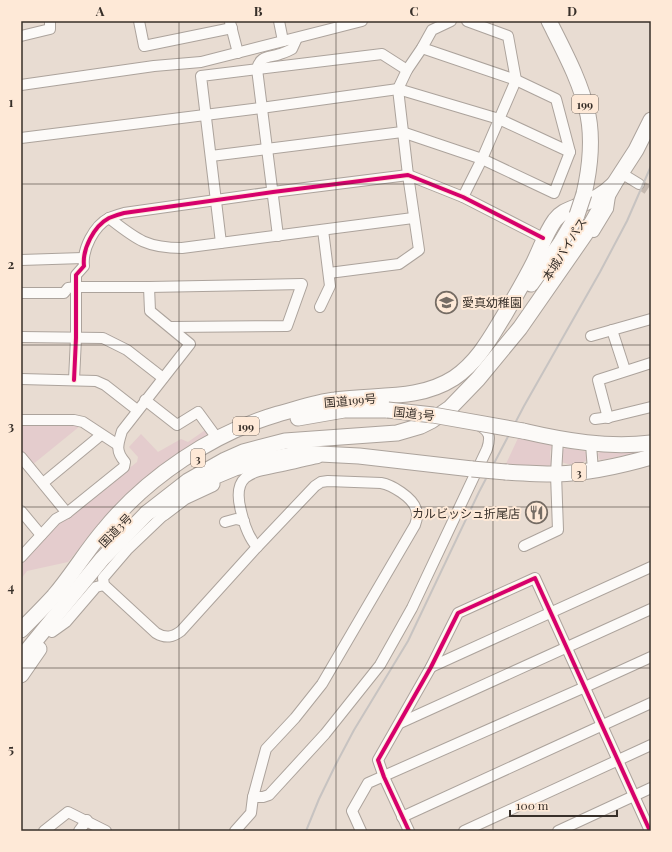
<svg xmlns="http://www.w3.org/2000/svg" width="672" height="852" viewBox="0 0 672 852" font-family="'Playfair Display','Noto Sans JP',serif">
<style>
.green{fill:#e4cccd}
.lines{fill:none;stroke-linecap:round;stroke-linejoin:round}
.minor-tunnel{stroke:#c5b9b0;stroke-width:10;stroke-dasharray:10 5;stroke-linecap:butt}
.minor-casing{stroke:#aca39c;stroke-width:12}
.highway-casing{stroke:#aca39c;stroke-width:17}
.minor{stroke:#fcfaf8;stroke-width:10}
.highway{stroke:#fcfaf8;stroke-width:15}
.rail{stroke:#c7c3c1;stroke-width:2}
.highway-bridge-casing{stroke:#aca39c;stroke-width:17;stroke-linecap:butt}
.highway-bridge{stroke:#fcfaf8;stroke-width:15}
.cycleway-casing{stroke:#fee9d7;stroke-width:6}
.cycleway{stroke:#d6006c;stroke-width:4}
.grid{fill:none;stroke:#372f29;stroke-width:1;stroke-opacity:0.55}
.labels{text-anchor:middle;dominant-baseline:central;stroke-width:4;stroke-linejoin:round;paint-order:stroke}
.shield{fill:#fee9d7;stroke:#73675d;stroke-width:1}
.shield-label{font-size:11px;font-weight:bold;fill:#372f29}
.street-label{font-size:12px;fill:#372f29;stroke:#fee9d7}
.poi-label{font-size:12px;fill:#372f29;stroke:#fee9d7;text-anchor:start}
.neatline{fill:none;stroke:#372f29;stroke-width:1.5}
.grid-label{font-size:13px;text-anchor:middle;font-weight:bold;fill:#372f29}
</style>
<rect width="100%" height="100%" fill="#e8dcd2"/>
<g class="green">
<polygon points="21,424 80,426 32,465 21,449"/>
<polygon points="211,426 217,433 105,518 68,562 27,571 21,579 21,563 49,532 137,462 138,457 129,447 141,434 158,452 181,439 188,442"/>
<polygon points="519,436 550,444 552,446 550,452 551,465 547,467 505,466"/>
<path d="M566,448L584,451L587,453V460C581,465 569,466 562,462C560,456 559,450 566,448Z"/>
<polygon points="647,451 601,460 599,459 598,454 600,452 606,452"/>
</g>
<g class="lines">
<polyline class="minor-tunnel" points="639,184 651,192"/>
<defs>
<g id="minor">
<polyline points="139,21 144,46 232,28"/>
<polyline points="279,21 283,41"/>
<polyline points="230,22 238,53"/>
<polyline points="21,36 50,29 50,21"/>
<polyline points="21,85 154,66 201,62 362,21"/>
<polyline points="21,138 261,108 398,89 499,119 570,152"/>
<polyline points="211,156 402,132 482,159 554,193 570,152 556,99 516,80 422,48"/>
<polyline points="621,173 639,184"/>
<polyline points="463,197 482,159 516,80 508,36 467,21"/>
<path d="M109,218C136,239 146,248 182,248L413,218"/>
<polyline points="594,232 608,209 610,196"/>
<path d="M278,236L257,69C260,55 269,58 280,54C284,53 288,51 292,49L297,38"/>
<polyline points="221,243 201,76 382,54 407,70"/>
<polyline points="21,260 83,258"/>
<polyline points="329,273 399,264 419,250 408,175 398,89 407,70 422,48 432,30 451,21"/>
<polyline points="21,293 64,293 68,288 77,287 149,287 302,284 287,326 171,327"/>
<polyline points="320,307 330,286 323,230"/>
<polyline points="612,330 625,370"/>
<polyline points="591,336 651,319"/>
<polyline points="21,337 103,338 127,350 163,378"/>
<polyline points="21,379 96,381 105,385 137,410"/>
<path d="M74,380L76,338V275L84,266C82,249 94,226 109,218C114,216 120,214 124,213L273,192L408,175L463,197L543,238"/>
<polyline points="145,400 177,425 198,412 217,438"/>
<polyline points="608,418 598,380 651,363"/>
<polyline points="595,419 610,417 651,407"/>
<polyline points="21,420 74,420 83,422 118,445"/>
<polyline points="591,444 593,471"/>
<polyline points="21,457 67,513"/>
<polyline points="43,483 101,435"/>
<path d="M169,510L127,550L103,578L104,585L156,633C166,639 173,637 181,631L257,547C248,537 244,524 241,511C231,473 253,472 282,466C294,464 306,460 318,458"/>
<polyline points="21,511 41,535"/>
<polyline points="225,522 236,519 244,521"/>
<polyline points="524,546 558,530 556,474 558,439"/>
<path d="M21,557L56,519L67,513L124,467L125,462C115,451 118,444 122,431L190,344L150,311L149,287"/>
<polyline points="52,632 66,622 96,587 104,585"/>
<polyline points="431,667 651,567"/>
<polyline points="400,723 651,609"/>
<path d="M253,797H263L269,795L325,734L380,665L412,608L487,449C491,437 490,431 478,425"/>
<polyline points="402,817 651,703"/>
<polyline points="44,831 68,812 106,831"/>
<polyline points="79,831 87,820"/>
<path d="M235,831L251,813L253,797L266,749L295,718L322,684L415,525C417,520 418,515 416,509C412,497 392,485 381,483L328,481L321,482L315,486L257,547"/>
<polyline points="361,831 352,811 368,783 585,687 651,657"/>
<polyline points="409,831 384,777 378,760 431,667 458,613 535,578 650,831"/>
<polyline points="464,831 651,745"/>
<polyline points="558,831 651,788"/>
</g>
<g id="highway">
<path d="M549,21C564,51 581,82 588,115C593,141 590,168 584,194"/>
<polyline points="531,284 560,244 577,215"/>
<polyline points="298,418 344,410 388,410"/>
<path d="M523,431C566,441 607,448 651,443"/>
<path d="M506,472C523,473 539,474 556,474C588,473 620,466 651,457"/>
<polyline points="199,483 235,468 260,461 301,453 359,456 472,469"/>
<polyline points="147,513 188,481 225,460 243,452 285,441 397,433 421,426 431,421 450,408 478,379 520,328 586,233 614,184 636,150 651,120"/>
<polyline points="163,513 184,497 212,484"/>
<path d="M21,630C32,619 43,608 54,596C72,575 86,551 104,530C147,477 213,433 278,414C297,409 316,402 335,400C376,394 418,401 454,378C478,362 491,337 505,314C515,297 525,280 534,262C541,248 545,234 555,220C561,212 568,210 578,206C591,201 604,194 614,184"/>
<polyline points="21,658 102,559 147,513 155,508"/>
<polyline points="21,675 39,649"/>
</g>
</defs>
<use href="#minor" class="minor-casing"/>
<use href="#highway" class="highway-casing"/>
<use href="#minor" class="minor"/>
<use href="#highway" class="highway"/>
<polyline class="rail" points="306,831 319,799 336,764 354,730 408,641 479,492 524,406 600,272 627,221 651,166"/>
<defs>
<g id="highway-bridge">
<polyline points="577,215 584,194"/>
<polyline points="388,410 433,415 523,431"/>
<polyline points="472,469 506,472"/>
</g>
</defs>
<use href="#highway-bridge" class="highway-bridge-casing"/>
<use href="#highway-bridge" class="highway-bridge"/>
<defs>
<g id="cycleway">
<path d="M74,380L76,338V275L84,266C82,249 94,226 109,218C114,216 120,214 124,213L273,192L408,175L463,197L543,238"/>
<polyline points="409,831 384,777 378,760 431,667 458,613 535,578 650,831"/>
</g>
</defs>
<use href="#cycleway" class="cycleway-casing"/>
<use href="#cycleway" class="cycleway"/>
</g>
<path class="grid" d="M179,21V831M336,21V831M493,21V831M21,184H651M21,345H651M21,507H651M21,668H651"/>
<defs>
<symbol id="school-ring" viewBox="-11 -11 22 22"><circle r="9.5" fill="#fee9d7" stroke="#756c64" stroke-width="1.5"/><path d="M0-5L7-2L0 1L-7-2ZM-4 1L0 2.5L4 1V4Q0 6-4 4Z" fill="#756c64"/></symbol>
<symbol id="restaurant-ring" viewBox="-11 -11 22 22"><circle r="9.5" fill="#fee9d7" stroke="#756c64" stroke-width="1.5"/><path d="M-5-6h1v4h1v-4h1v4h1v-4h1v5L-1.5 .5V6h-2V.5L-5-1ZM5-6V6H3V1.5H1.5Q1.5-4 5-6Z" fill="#756c64"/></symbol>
</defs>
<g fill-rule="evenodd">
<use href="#school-ring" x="434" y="290" width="25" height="25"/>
<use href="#restaurant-ring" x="524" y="500" width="25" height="25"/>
</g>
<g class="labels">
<g class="shield">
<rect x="572" y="95" width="26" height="18" rx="3"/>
<rect x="233" y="417" width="26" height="18" rx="3"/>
<rect x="191" y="449" width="14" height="18" rx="3"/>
<rect x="572" y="463" width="14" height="18" rx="3"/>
</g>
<g class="shield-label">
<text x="585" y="104">199</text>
<text x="246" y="426">199</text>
<text x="198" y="458">3</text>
<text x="579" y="472">3</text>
</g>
<g class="street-label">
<text transform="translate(564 249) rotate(-58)">本城バイパス</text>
<text transform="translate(350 400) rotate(-5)">国道199号</text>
<text transform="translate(414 413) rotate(6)">国道3号</text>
<text transform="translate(115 530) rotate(-46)">国道3号</text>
</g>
<g class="poi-label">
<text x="462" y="302">愛真幼稚園</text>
<text x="520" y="513" text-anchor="end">カルビッシュ折尾店</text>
</g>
</g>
<rect width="672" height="852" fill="none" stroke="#fee9d7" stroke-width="44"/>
<path d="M510 810v6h107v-6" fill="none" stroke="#372f29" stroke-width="2"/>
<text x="516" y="810" font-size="12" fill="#372f29" stroke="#fee9d7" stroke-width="3" paint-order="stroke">100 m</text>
<rect x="22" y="22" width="628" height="808" class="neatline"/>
<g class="grid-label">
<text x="100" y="16">A</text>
<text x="258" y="16">B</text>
<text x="414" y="16">C</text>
<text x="572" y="16">D</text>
<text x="11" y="107">1</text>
<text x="11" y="269">2</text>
<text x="11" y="431">3</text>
<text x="11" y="592">4</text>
<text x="11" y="754">5</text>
</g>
</svg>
